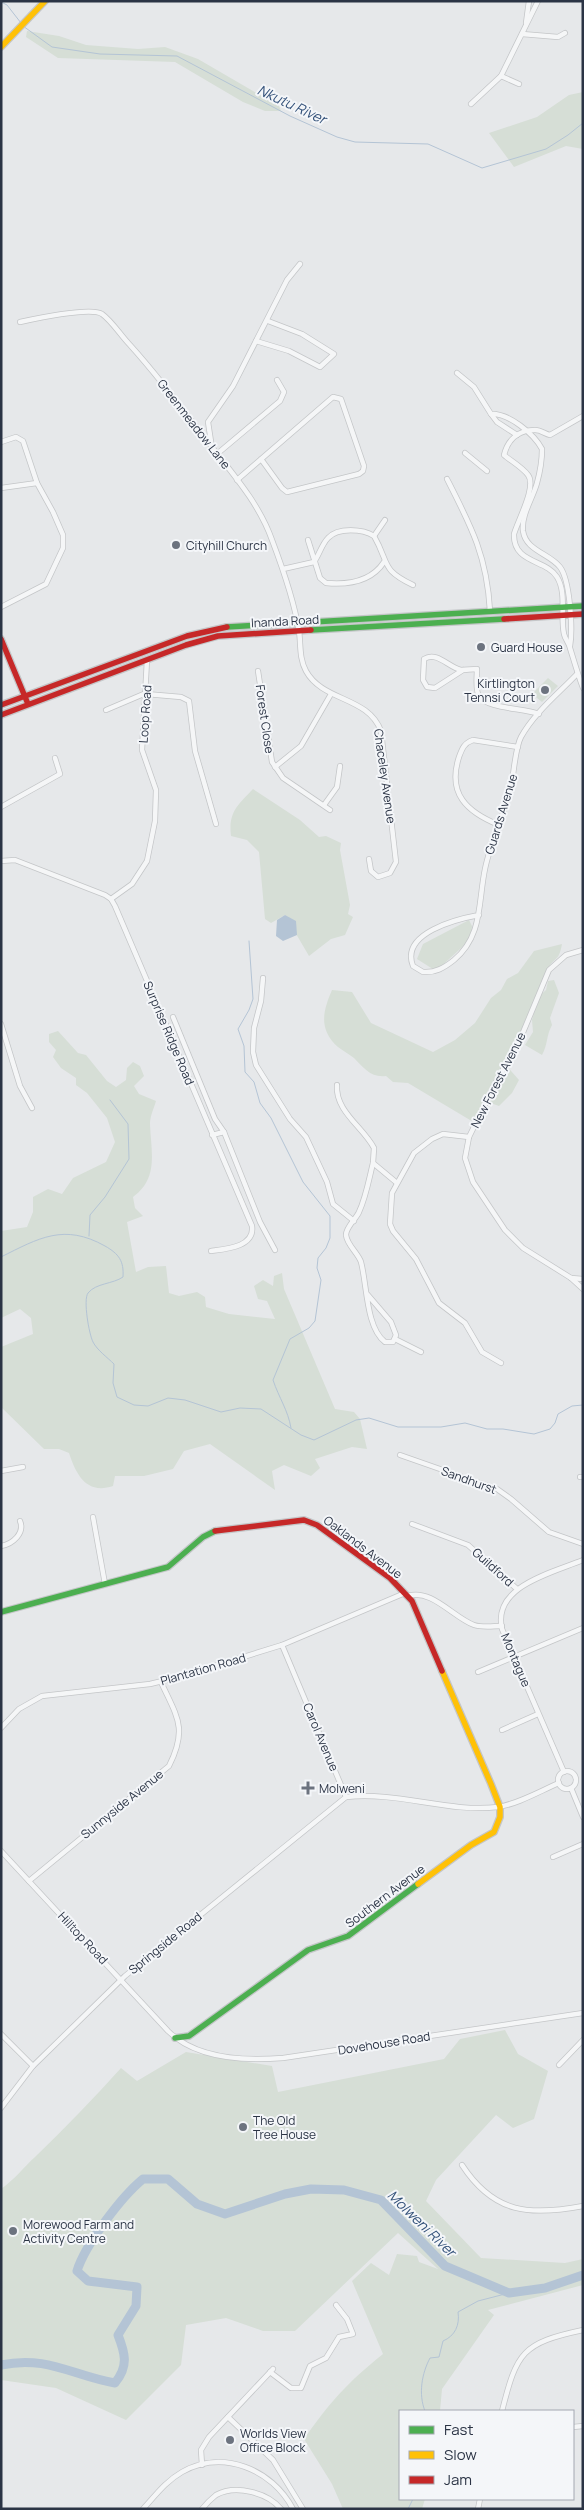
<svg xmlns="http://www.w3.org/2000/svg" width="584" height="2510" viewBox="0 0 584 2510" font-family="Manrope,sans-serif">
<style>
.green{fill:#d6ded6}
.water{fill:#b4c4d5}
.lines{fill:none;stroke-linecap:round;stroke-linejoin:round}
.stream{stroke:#b4c4d5;stroke-width:1}
.river{stroke:#b4c4d5;stroke-width:9}
.street-casing{stroke:#c4c6c8;stroke-width:6}
.fast-casing{stroke:#c4c6c8;stroke-width:8}
.slow-casing{stroke:#c4c6c8;stroke-width:8}
.jam-casing{stroke:#c4c6c8;stroke-width:8}
.street{stroke:#f5f6f7;stroke-width:4.5}
.fast{stroke:#4caf50;stroke-width:5.5}
.slow{stroke:#ffc107;stroke-width:5.5}
.jam{stroke:#c62828;stroke-width:5.5}
.poi-dot{fill:#6c737f;stroke:#f4f6f9;stroke-width:2}
.labels{text-anchor:middle;dominant-baseline:central;stroke-width:4;stroke-linejoin:round;paint-order:stroke}
.street-label{font-size:12px;fill:#2b3445;stroke:#f4f6f9}
.poi-label{font-size:12px;fill:#2b3445;stroke:#f4f6f9;text-anchor:start}
.water-label{font-size:14px;font-style:italic;fill:#34527a;stroke:#f4f6f9}
</style>
<rect width="100%" height="100%" fill="#e6e8ea"/>
<g class="green">
<polygon points="27,31 59,36 86,45 138,49 165,47 198,59 279,106 281,111 265,111 243,102 175,62 58,58 26,37"/>
<polygon points="583,92 583,149 566,146 514,167 489,133 537,117 569,95"/>
<polygon points="548,678 558,686 542,702 532,694"/>
<path d="M253,789L300,820L319,837L326,836L341,843L340,850L350,905L348,914L353,917L345,935L331,939L309,956L285,915L271,923L265,919L259,852L247,840L231,836C228,812 238,805 253,789Z"/>
<polygon points="469,920 472,926 471,939 436,971 417,959 423,944"/>
<path d="M562,944C559,962 554,957 547,970C531,1002 525,1033 504,1063L519,1080L512,1093L499,1106L485,1101L475,1123L408,1083L393,1082L386,1076C371,1078 364,1068 354,1058C349,1054 343,1051 338,1047C318,1029 323,1011 332,990L352,992L371,1023L433,1052L455,1040L475,1023L491,998L501,990L507,979L518,973L534,951Z"/>
<path d="M554,980L559,993L550,1018L552,1025C546,1036 548,1044 542,1055L525,1045L533,1032L532,1020L538,997L546,990L548,981Z"/>
<path d="M58,1031L78,1053L86,1055L107,1081L116,1087L126,1080L127,1068L133,1062L140,1066L144,1076L134,1086L139,1094L156,1101C154,1108 150,1116 150,1124C151,1152 159,1178 133,1197L135,1208L143,1216L127,1222L136,1272L148,1267L166,1266L169,1293L179,1296L197,1292L205,1297L206,1307L229,1314L275,1319L267,1301L258,1299L254,1286L263,1280L273,1286L274,1276L282,1273L284,1289L335,1409L354,1412L360,1419L367,1449L352,1447L315,1459L320,1468L311,1476L284,1465L272,1471L275,1490L210,1444L184,1451L173,1469L144,1476H115L113,1486C86,1495 76,1474 69,1453L59,1449H44L1,1407V1347L33,1334L31,1318L20,1309L1,1318V1231L27,1227L33,1212V1197L48,1189L62,1194L73,1178L106,1162L115,1142L107,1118L87,1093L76,1085V1078L61,1068L53,1057L56,1050L49,1042V1034Z"/>
<path d="M505,2030L518,2054L548,2071L534,2119L513,2128L496,2115L436,2180L426,2201L481,2258L565,2263L583,2259V2285L488,2310L494,2315L442,2389L440,2411H400V2499H425L422,2509H343L332,2484L304,2439C330,2402 347,2383 383,2354L352,2281L371,2263L389,2275L397,2254L417,2256L419,2262L438,2269L398,2233L295,2331H263L226,2318L186,2325L181,2365L126,2420L56,2388L1,2380V2189C15,2179 23,2168 35,2157C65,2128 93,2099 121,2068L137,2081L186,2052L272,2066L278,2092L444,2059L460,2039Z"/>
</g>
<polygon class="water" points="285,915 296,921 297,935 283,941 276,936 277,920"/>
<g class="lines">
<g class="stream">
<polyline points="1,2 7,5 21,23"/>
<polyline points="23,26 52,47 100,54 177,56 290,116 337,137 355,142 428,144 482,168 546,149 568,135 583,123"/>
<path d="M249,941L253,999L249,1010L238,1029L244,1046L245,1072L254,1082L260,1103L271,1118L303,1182L330,1216V1238L326,1248L318,1258L317,1268L321,1280L315,1321L309,1328L290,1339L273,1380C279,1398 288,1410 291,1428"/>
<polyline points="89,1236 90,1215 105,1197 129,1159 128,1124 110,1100"/>
<path d="M1,1257C39,1238 64,1223 105,1246C119,1254 124,1261 123,1277C113,1284 96,1283 88,1293C83,1300 89,1334 93,1342C97,1350 108,1358 114,1364L113,1383L117,1397L134,1405L148,1406L168,1398L185,1400L221,1412L240,1408L261,1409L301,1435L314,1440L356,1420L369,1418L398,1427H441L465,1423L487,1429H503L534,1434L550,1429L555,1423L558,1414L572,1406L583,1405"/>
<path d="M425,2411C418,2394 422,2373 430,2358L439,2357L443,2341C455,2336 460,2325 458,2312L478,2301L509,2293"/>
<polyline points="408,2509 413,2499"/>
</g>
<path class="river" d="M1,2365C47,2355 73,2376 115,2383C129,2366 125,2353 118,2335L136,2306L137,2287L88,2281L77,2271C85,2245 121,2197 143,2179H168L197,2204L225,2214L285,2194L311,2189L344,2190L381,2200L445,2266L509,2293L545,2288L583,2275"/>
<defs>
<g id="street">
<polyline points="526,23 529,1"/>
<polyline points="522,34 558,37 565,33"/>
<polyline points="501,76 519,84"/>
<polyline points="471,104 501,76 538,1"/>
<path d="M20,322C34,319 91,307 102,314C112,321 121,336 130,345C158,376 183,409 208,442C232,473 259,503 272,540C283,569 294,600 299,631C301,645 299,658 306,671C323,702 368,696 381,731L396,862L390,873L378,877L371,871L369,859"/>
<polyline points="256,341 289,351 320,367 334,354 302,334 268,321"/>
<path d="M457,373L474,387L491,414C509,413 534,434 542,449C542,461 540,472 537,483C533,498 521,515 523,531C526,551 549,553 560,567C570,580 573,629 570,646"/>
<polyline points="491,414 497,422 517,435"/>
<path d="M583,416L550,435C545,434 541,430 535,430C519,430 508,439 504,455C511,461 522,467 528,475C537,486 518,520 514,534C513,564 546,559 557,577C567,593 560,616 564,634C565,639 569,643 570,648C574,661 578,675 583,688"/>
<polyline points="1,442 16,437 23,441 37,483 53,512 63,535 63,548 46,584 1,607"/>
<polyline points="212,448 208,422 233,386 287,280 300,264"/>
<polyline points="465,453 487,471"/>
<polyline points="217,454 280,401 284,392 277,380"/>
<path d="M447,479C471,526 487,556 490,611"/>
<polyline points="237,480 333,397 341,399 364,466 363,471 359,474 287,492 282,488 261,459"/>
<polyline points="1,488 37,483"/>
<polyline points="374,536 385,520"/>
<path d="M308,540L320,578L326,583C348,585 371,582 384,562"/>
<path d="M283,569L314,562C319,555 322,544 328,538C338,527 363,529 374,536C390,564 380,569 413,585"/>
<path d="M463,670L435,688L427,687L423,680L424,659C437,651 448,667 461,670C466,670 472,669 477,669C477,676 475,690 479,696C487,709 524,708 539,714"/>
<polyline points="258,671 272,762 283,778 330,810"/>
<polyline points="146,694 181,697 189,701 195,751 216,824"/>
<polyline points="106,710 146,693"/>
<polyline points="275,767 301,746 331,694"/>
<polyline points="324,805 337,787 340,766"/>
<polyline points="1,807 60,774 55,758"/>
<path d="M499,825C467,812 447,794 459,757C462,749 464,743 473,740L518,747"/>
<path d="M1,861L15,860L105,895L111,899L115,906L252,1226C255,1247 226,1249 211,1251"/>
<polyline points="111,899 132,884 147,861 155,821 156,790 142,750 147,660"/>
<path d="M479,915C457,919 400,933 413,966L423,972C435,973 444,968 454,960C483,936 478,902 485,869C490,844 501,821 509,796C514,780 514,750 521,737C534,713 559,693 577,674"/>
<polyline points="583,950 566,955 549,970 519,1042 497,1080 469,1137 465,1158 473,1182 505,1230 523,1248 571,1278 583,1289"/>
<polyline points="263,978 261,1001 254,1028 253,1052 256,1065 290,1119 306,1137 327,1182 333,1204 354,1221"/>
<polyline points="173,1017 215,1119 224,1132 212,1135"/>
<polyline points="1,1024 20,1086 32,1108"/>
<path d="M337,1085C335,1111 363,1127 374,1148L373,1163L397,1183"/>
<polyline points="224,1132 260,1222 275,1250"/>
<polyline points="469,1137 443,1134 432,1139 414,1153 392,1193 390,1224 393,1231 416,1259 439,1303 465,1323 482,1352 501,1363"/>
<polyline points="571,1278 583,1279"/>
<path d="M367,1294L391,1322L396,1335L393,1342H385C366,1328 367,1284 361,1262C358,1253 347,1245 346,1235C346,1227 356,1219 359,1212C366,1197 369,1179 373,1163"/>
<polyline points="395,1339 421,1352"/>
<polyline points="400,1455 497,1489 511,1499 549,1532 583,1544"/>
<polyline points="1,1471 23,1467"/>
<polyline points="580,1477 583,1477"/>
<polyline points="93,1517 105,1584"/>
<polyline points="412,1524 468,1545 517,1589"/>
<path d="M1,1546C13,1544 25,1533 20,1521"/>
<path d="M408,1596C431,1588 454,1618 474,1625C483,1628 493,1626 502,1626"/>
<path d="M282,1645L346,1797C397,1791 448,1813 498,1807C518,1804 540,1791 559,1783"/>
<polyline points="478,1672 583,1628"/>
<polyline points="1,1728 19,1709 42,1696 150,1684 179,1677 282,1645 405,1593"/>
<polyline points="502,1730 538,1714"/>
<circle cx="567" cy="1780" r="9"/>
<path d="M564,1772L502,1629C492,1586 552,1573 583,1560"/>
<polyline points="571,1788 583,1817"/>
<path d="M1,1851L168,2031C196,2059 246,2061 283,2058L583,2013"/>
<polyline points="553,1857 583,1844"/>
<path d="M29,1881L169,1766C188,1728 177,1717 161,1682"/>
<polyline points="1,2034 33,2066"/>
<polyline points="559,2065 583,2040"/>
<polyline points="1,2108 33,2066 125,1976 346,1797"/>
<path d="M462,2165C494,2214 530,2216 583,2206"/>
<polyline points="270,2372 291,2388 301,2388 310,2366 326,2358 339,2337 353,2334 347,2319 336,2305"/>
<path d="M502,2411C517,2352 522,2343 583,2330"/>
<polyline points="228,2417 273,2460 303,2509"/>
<polyline points="573,2427 583,2426"/>
<polyline points="202,2465 201,2450 209,2437 273,2369"/>
<path d="M143,2509C155,2496 166,2481 182,2472C223,2449 272,2469 293,2509"/>
<path d="M202,2509C206,2504 211,2499 216,2495C236,2484 268,2493 281,2509"/>
<polyline points="478,2509 480,2499"/>
</g>
<g id="fast">
<polyline points="227,627 583,606"/>
<polyline points="311,630 504,619"/>
<polyline points="1,1612 168,1567 203,1537 215,1531"/>
<polyline points="175,2038 189,2036 308,1950 348,1936 418,1884"/>
</g>
<g id="slow">
<polyline points="1,47 45,1"/>
<polyline points="418,1884 471,1845 494,1832 500,1817 500,1807 491,1784 442,1671"/>
</g>
<g id="jam">
<polyline points="504,619 583,614"/>
<polyline points="1,639 28,704"/>
<polyline points="1,705 187,636 227,627"/>
<polyline points="1,715 186,645 218,636 311,630"/>
<polyline points="215,1531 304,1520 317,1525 390,1578 412,1601 442,1671"/>
</g>
</defs>
<use href="#street" class="street-casing"/>
<use href="#fast" class="fast-casing"/>
<use href="#slow" class="slow-casing"/>
<use href="#jam" class="jam-casing"/>
<use href="#street" class="street"/>
<use href="#fast" class="fast"/>
<use href="#slow" class="slow"/>
<use href="#jam" class="jam"/>
</g>
<g class="poi-dot">
<circle cx="176" cy="545" r="5"/>
<circle cx="481" cy="647" r="5"/>
<circle cx="545" cy="690" r="5"/>
<path d="M305.5 1780.5h5v5h5v5h-5v5h-5v-5h-5v-5h5z"/>
<circle cx="243" cy="2127" r="5"/>
<circle cx="13" cy="2231" r="5"/>
<circle cx="230" cy="2440" r="5"/>
</g>
<g class="labels">
<g class="street-label">
<text transform="translate(194 424) rotate(52)">Greenmeadow Lane</text>
<text transform="translate(285 621) rotate(-3)">Inanda Road</text>
<text transform="translate(145 714) rotate(-86)">Loop Road</text>
<text transform="translate(265 719) rotate(82)">Forest Close</text>
<text transform="translate(385 776) rotate(82)">Chaceley Avenue</text>
<text transform="translate(501 814) rotate(-73)">Guards Avenue</text>
<text transform="translate(169 1033) rotate(67)">Surprise Ridge Road</text>
<text transform="translate(498 1080) rotate(-63)">New Forest Avenue</text>
<text transform="translate(469 1480) rotate(20)">Sandhurst</text>
<text transform="translate(363 1547) rotate(37)">Oaklands Avenue</text>
<text transform="translate(493 1567) rotate(42)">Guildford</text>
<text transform="translate(516 1660) rotate(67)">Montague</text>
<text transform="translate(203 1669) rotate(-16)">Plantation Road</text>
<text transform="translate(321 1737) rotate(67)">Carol Avenue</text>
<text transform="translate(122 1804) rotate(-39)">Sunnyside Avenue</text>
<text transform="translate(385 1896) rotate(-37)">Southern Avenue</text>
<text transform="translate(83 1938) rotate(47)">Hilltop Road</text>
<text transform="translate(165 1943) rotate(-39)">Springside Road</text>
<text transform="translate(384 2043) rotate(-9)">Dovehouse Road</text>
</g>
<g class="poi-label">
<text x="186" y="545">Cityhill Church</text>
<text x="491" y="647">Guard House</text>
<text x="535" y="683" text-anchor="end">Kirtlington<tspan x="535" dy="14">Tennsi Court</tspan></text>
<text x="319" y="1788">Molweni</text>
<text x="253" y="2120">The Old<tspan x="253" dy="14">Tree House</tspan></text>
<text x="23" y="2224">Morewood Farm and<tspan x="23" dy="14">Activity Centre</tspan></text>
<text x="240" y="2433">Worlds View<tspan x="240" dy="14">Office Block</tspan></text>
</g>
<g class="water-label">
<text transform="translate(292 104) rotate(25)">Nkutu River</text>
<text transform="translate(422 2223) rotate(44)">Molweni River</text>
</g>
</g>
<rect width="584" height="2510" fill="none" stroke="#2b3445" stroke-width="5"/>
<rect x="399" y="2410" width="175" height="90" fill="#f4f6f9" stroke="#a4a8b1"/>
<rect x="409" y="2426" width="25" height="8" fill="#4caf50" stroke="#a4a8b1"/>
<text x="444" y="2435" font-size="15" fill="#2b3445">Fast</text>
<rect x="409" y="2451" width="25" height="8" fill="#ffc107" stroke="#a4a8b1"/>
<text x="444" y="2460" font-size="15" fill="#2b3445">Slow</text>
<rect x="409" y="2476" width="25" height="8" fill="#c62828" stroke="#a4a8b1"/>
<text x="444" y="2485" font-size="15" fill="#2b3445">Jam</text>
</svg>
